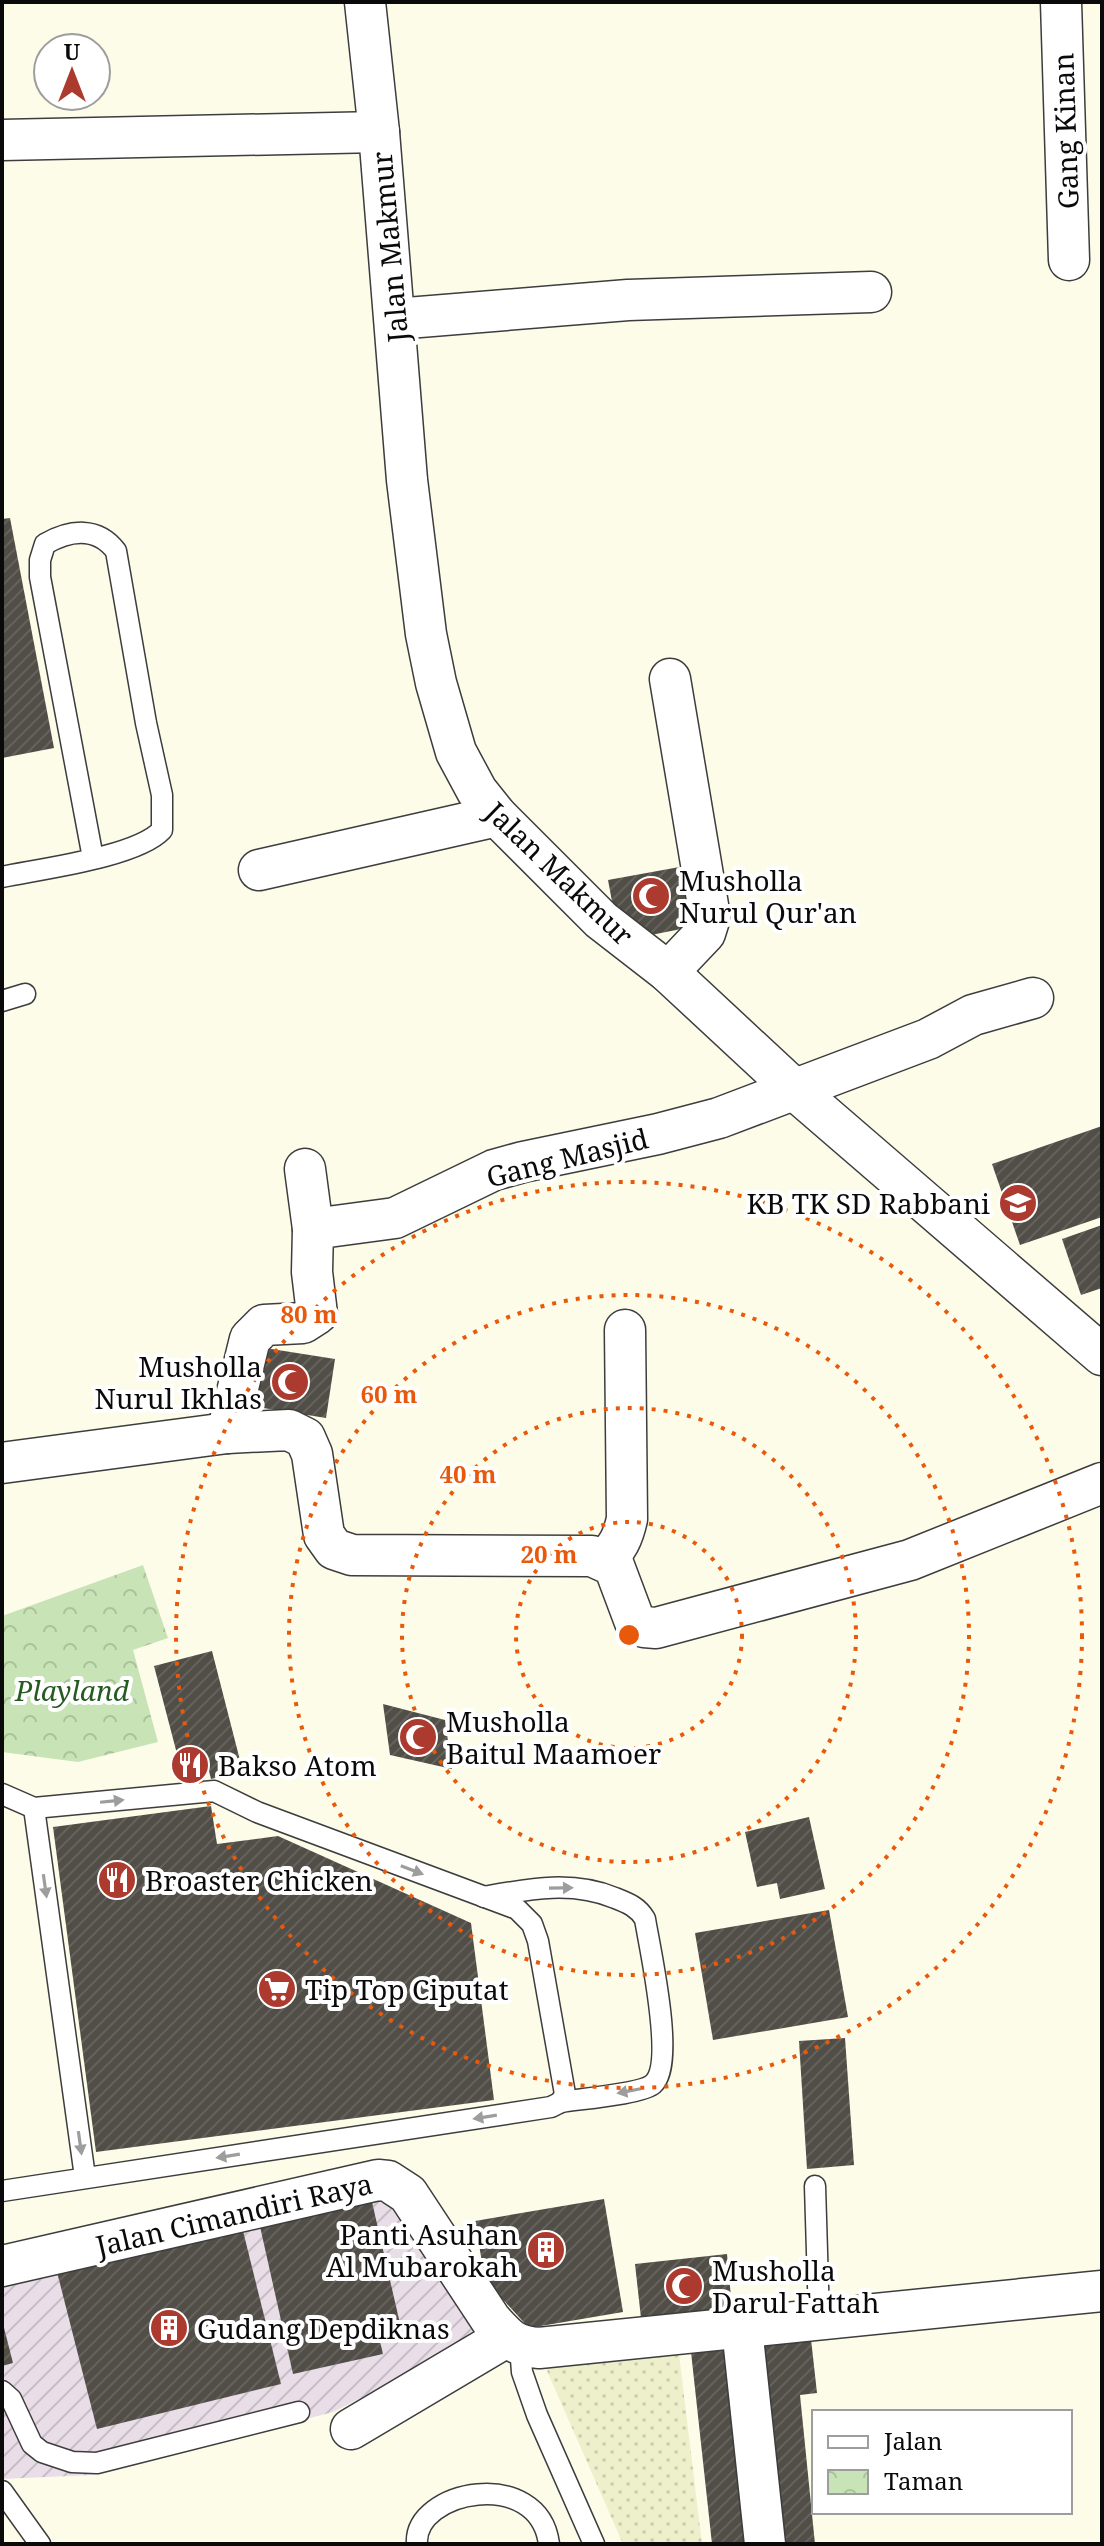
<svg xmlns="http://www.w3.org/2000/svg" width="1104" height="2546" viewBox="0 0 1104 2546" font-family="'Noto Serif',serif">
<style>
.industrial{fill:url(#industrial-furrows)}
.farmland{fill:url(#farmland-dots)}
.park{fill:url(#park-crowns)}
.building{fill:url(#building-hatch)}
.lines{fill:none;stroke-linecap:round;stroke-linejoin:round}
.service-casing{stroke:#3d3d3d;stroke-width:23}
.minor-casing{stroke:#3d3d3d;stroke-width:43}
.service{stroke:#fff;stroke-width:20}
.minor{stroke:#fff;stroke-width:40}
.oneway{fill:#9d9d9d}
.ring{fill:none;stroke:#e8590c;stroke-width:4;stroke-dasharray:4 8}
.labels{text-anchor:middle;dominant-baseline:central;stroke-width:8;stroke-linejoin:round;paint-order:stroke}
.street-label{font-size:28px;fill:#0a0a0a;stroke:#fff}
.poi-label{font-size:28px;fill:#0a0a0a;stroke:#fff;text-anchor:start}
.park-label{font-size:28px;font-style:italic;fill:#255b21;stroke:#fff}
.centre{fill:#e8590c;stroke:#fff;stroke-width:4}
.ring-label{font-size:24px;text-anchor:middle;font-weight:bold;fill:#e8590c;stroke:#fff;stroke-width:8;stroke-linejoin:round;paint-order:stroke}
</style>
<defs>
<pattern id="industrial-furrows" width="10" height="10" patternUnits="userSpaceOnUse" patternTransform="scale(2)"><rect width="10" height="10" fill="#e9dee8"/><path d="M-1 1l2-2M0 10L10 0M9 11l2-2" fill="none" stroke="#c6bdc6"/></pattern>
<pattern id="farmland-dots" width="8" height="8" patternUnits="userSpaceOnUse" patternTransform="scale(2)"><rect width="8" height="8" fill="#eef0cc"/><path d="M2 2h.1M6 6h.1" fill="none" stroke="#cbccae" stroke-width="1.8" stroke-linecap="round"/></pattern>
<pattern id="park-crowns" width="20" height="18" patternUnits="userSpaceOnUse" patternTransform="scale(2)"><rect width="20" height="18" fill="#c8e4b6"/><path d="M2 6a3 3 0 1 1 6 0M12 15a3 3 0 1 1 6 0" fill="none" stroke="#aac29b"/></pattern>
<pattern id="building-hatch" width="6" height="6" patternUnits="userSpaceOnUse" patternTransform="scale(2)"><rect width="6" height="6" fill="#514d47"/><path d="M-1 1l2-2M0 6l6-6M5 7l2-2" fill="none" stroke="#65625d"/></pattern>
</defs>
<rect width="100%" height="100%" fill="#fdfce9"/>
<polygon class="industrial" points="383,2188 487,2335 333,2412 92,2475 2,2479 2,2282"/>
<polygon class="farmland" points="678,2346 702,2544 623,2544 544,2364"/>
<polygon class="park" points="143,1565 168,1638 133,1650 158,1742 78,1762 2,1752 2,1616"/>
<g class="building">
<polygon points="10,518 54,748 2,758 2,519"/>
<polygon points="685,866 696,926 641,937 614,912 608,880"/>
<polygon points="1102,1126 1102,1217 1020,1245 992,1164"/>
<polygon points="1102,1225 1102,1288 1081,1295 1062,1239"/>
<polygon points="253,1346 335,1359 326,1418 244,1405"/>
<polygon points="212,1651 243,1772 211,1779 208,1767 182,1773 154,1666"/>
<polygon points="383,1704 445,1720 452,1769 390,1755"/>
<polygon points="211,1806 217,1844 278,1836 471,1923 494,2100 96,2152 53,1827"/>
<polygon points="809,1817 825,1889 780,1899 777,1883 757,1887 745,1832"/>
<polygon points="829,1910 848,2017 713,2040 695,1933"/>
<polygon points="845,2038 854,2165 807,2169 799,2041"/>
<polygon points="369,2189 401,2328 378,2333 383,2354 293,2374 257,2213"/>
<polygon points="604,2199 623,2312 529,2328 485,2280 475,2221"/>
<polygon points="242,2227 281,2384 97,2429 57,2272"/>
<polygon points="727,2254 732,2308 641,2318 635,2264"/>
<polygon points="2,2320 13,2363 2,2366"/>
<polygon points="811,2339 817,2393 800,2395 815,2544 774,2544 754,2345"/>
<polygon points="732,2348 755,2544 712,2544 691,2352"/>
</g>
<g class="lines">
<defs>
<g id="service">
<path d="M2,877C40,869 137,857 162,830V795L146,723L116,551C98,527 71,529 45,544L40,560V577L93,858"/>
<polyline points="2,1001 25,994"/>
<polyline points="2,1794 34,1808 214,1791 257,1812 517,1909 532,1924 538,1941 565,2094 561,2102"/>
<polyline points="34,1808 85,2177"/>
<polyline points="815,2186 819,2318"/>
<path d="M2,2191L551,2107L561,2102C578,2099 642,2094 653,2084C676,2064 650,1950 645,1919C638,1907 628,1903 615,1898C572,1880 528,1889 484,1897"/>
<polyline points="520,2346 522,2372 537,2415 594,2544"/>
<polyline points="2,2391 11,2399 32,2444 42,2452 72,2462 97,2463 299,2412"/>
<polyline points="2,2491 40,2544"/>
<path d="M417,2544C413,2490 539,2466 549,2544"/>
</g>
<g id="minor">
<polyline points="365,2 379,132 407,480 426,634 436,683 456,752 477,791 497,816 601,920 668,972 796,1091 1102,1355"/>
<polyline points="1061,2 1069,260"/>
<polyline points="2,140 379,132"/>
<polyline points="395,319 628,300 871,292"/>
<polyline points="259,870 497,816"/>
<polyline points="668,972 705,933 710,917 670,679"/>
<polyline points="305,1169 313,1229"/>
<polyline points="227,1433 250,1339 264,1325 303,1323 317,1314 312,1272 313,1229 395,1218 494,1170 523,1162 658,1134 719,1118 928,1039 973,1015 1033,998"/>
<polyline points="2,1463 227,1433 289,1430 305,1438 312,1454 324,1535 334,1549 352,1555 592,1556 614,1566 635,1622 644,1627 656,1628 910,1560 1102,1483"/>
<path d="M604,1560C618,1548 623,1537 627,1519L625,1330"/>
<path d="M2,2266L378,2180L388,2181L408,2194L491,2320C508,2339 514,2346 539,2348L1102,2291"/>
<polyline points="742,2328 765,2544"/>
<polyline points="351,2429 506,2337"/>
</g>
</defs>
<use href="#service" class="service-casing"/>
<use href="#minor" class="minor-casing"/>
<use href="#service" class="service"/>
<use href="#minor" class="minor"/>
</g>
<defs><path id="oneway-solid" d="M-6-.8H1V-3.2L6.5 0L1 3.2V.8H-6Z" transform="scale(2)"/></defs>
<g class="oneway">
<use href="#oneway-solid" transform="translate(112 1801) rotate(-6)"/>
<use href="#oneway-solid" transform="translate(412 1870) rotate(21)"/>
<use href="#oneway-solid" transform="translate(45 1886) rotate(82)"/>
<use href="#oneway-solid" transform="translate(561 1888) rotate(-1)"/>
<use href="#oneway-solid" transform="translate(629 2091) rotate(169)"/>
<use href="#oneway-solid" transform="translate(485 2117) rotate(171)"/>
<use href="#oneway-solid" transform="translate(80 2143) rotate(82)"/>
<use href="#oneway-solid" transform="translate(228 2156) rotate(171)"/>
</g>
<g class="ring">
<circle cx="629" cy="1635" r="113"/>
<circle cx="629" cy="1635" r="227"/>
<circle cx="629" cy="1635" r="340"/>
<circle cx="629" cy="1635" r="453"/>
</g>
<defs>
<symbol id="mosque-disc" viewBox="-11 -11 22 22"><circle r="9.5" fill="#ad3a2f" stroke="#fff"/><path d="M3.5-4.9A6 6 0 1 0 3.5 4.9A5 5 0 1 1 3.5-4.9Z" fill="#fff"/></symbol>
<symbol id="school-disc" viewBox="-11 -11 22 22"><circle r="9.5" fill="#ad3a2f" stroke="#fff"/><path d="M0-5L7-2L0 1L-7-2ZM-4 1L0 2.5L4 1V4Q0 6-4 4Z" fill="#fff"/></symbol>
<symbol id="restaurant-disc" viewBox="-11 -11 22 22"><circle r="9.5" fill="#ad3a2f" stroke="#fff"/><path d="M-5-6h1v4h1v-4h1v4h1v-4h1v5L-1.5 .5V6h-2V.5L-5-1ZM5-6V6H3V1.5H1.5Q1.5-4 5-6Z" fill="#fff"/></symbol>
<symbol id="supermarket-disc" viewBox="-11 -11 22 22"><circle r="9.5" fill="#ad3a2f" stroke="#fff"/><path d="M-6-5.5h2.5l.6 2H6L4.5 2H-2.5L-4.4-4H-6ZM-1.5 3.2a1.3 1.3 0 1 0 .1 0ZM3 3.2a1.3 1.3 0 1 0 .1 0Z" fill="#fff"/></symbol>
<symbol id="building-disc" viewBox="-11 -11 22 22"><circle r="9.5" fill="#ad3a2f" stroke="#fff"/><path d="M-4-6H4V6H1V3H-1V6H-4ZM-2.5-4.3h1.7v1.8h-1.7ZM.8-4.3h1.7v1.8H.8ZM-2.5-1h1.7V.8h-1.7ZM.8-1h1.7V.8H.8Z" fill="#fff"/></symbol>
</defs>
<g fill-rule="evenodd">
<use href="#mosque-disc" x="629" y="874" width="44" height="44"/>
<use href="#school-disc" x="996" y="1181" width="44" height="44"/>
<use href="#mosque-disc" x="268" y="1360" width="44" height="44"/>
<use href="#mosque-disc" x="396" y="1715" width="44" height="44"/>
<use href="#restaurant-disc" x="168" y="1743" width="44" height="44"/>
<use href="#restaurant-disc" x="95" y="1858" width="44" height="44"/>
<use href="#supermarket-disc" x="255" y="1967" width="44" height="44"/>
<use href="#building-disc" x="524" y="2228" width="44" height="44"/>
<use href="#mosque-disc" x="662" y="2264" width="44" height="44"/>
<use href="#building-disc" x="147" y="2306" width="44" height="44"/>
</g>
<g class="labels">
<g class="street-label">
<text transform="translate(1065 131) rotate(-92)">Gang Kinan</text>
<text transform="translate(389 247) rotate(-95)">Jalan Makmur</text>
<text transform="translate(560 873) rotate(44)">Jalan Makmur</text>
<text transform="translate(567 1157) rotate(-14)">Gang Masjid</text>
<text transform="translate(234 2214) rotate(-13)">Jalan Cimandiri Raya</text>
</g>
<g class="poi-label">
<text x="679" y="880">Musholla<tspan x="679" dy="32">Nurul Qur'an</tspan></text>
<text x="990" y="1203" text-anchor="end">KB TK SD Rabbani</text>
<text x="262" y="1366" text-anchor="end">Musholla<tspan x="262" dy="32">Nurul Ikhlas</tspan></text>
<text x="446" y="1721">Musholla<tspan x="446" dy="32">Baitul Maamoer</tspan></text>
<text x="218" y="1765">Bakso Atom</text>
<text x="145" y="1880">Broaster Chicken</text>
<text x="305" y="1989">Tip Top Ciputat</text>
<text x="518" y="2234" text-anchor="end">Panti Asuhan<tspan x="518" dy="32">Al Mubarokah</tspan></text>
<text x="712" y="2270">Musholla<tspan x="712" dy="32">Darul Fattah</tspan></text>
<text x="197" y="2328">Gudang Depdiknas</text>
</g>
<g class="park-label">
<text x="72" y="1690">Playland</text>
</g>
</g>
<circle cx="629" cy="1635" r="12" class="centre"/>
<g class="ring-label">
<text x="309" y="1323">80 m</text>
<text x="389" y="1403">60 m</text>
<text x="468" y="1483">40 m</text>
<text x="549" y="1563">20 m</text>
</g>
<rect width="1104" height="2546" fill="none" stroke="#0a0a0a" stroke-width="8"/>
<rect x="812" y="2410" width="260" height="104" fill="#ffffff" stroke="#9d9d9d" stroke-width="2"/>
<rect x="828" y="2436" width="40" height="12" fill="#ffffff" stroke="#9d9d9d" stroke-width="2"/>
<text x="884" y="2450" font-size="24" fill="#0a0a0a">Jalan</text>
<rect x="828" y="2470" width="40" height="24" fill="url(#park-crowns)" stroke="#9d9d9d" stroke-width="2"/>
<text x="884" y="2490" font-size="24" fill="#0a0a0a">Taman</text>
<g transform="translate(72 72)"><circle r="38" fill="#ffffff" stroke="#9d9d9d" stroke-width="2"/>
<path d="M0-6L14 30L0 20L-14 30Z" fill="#ad3a2f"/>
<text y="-12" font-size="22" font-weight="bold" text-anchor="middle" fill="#0a0a0a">U</text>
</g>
</svg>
